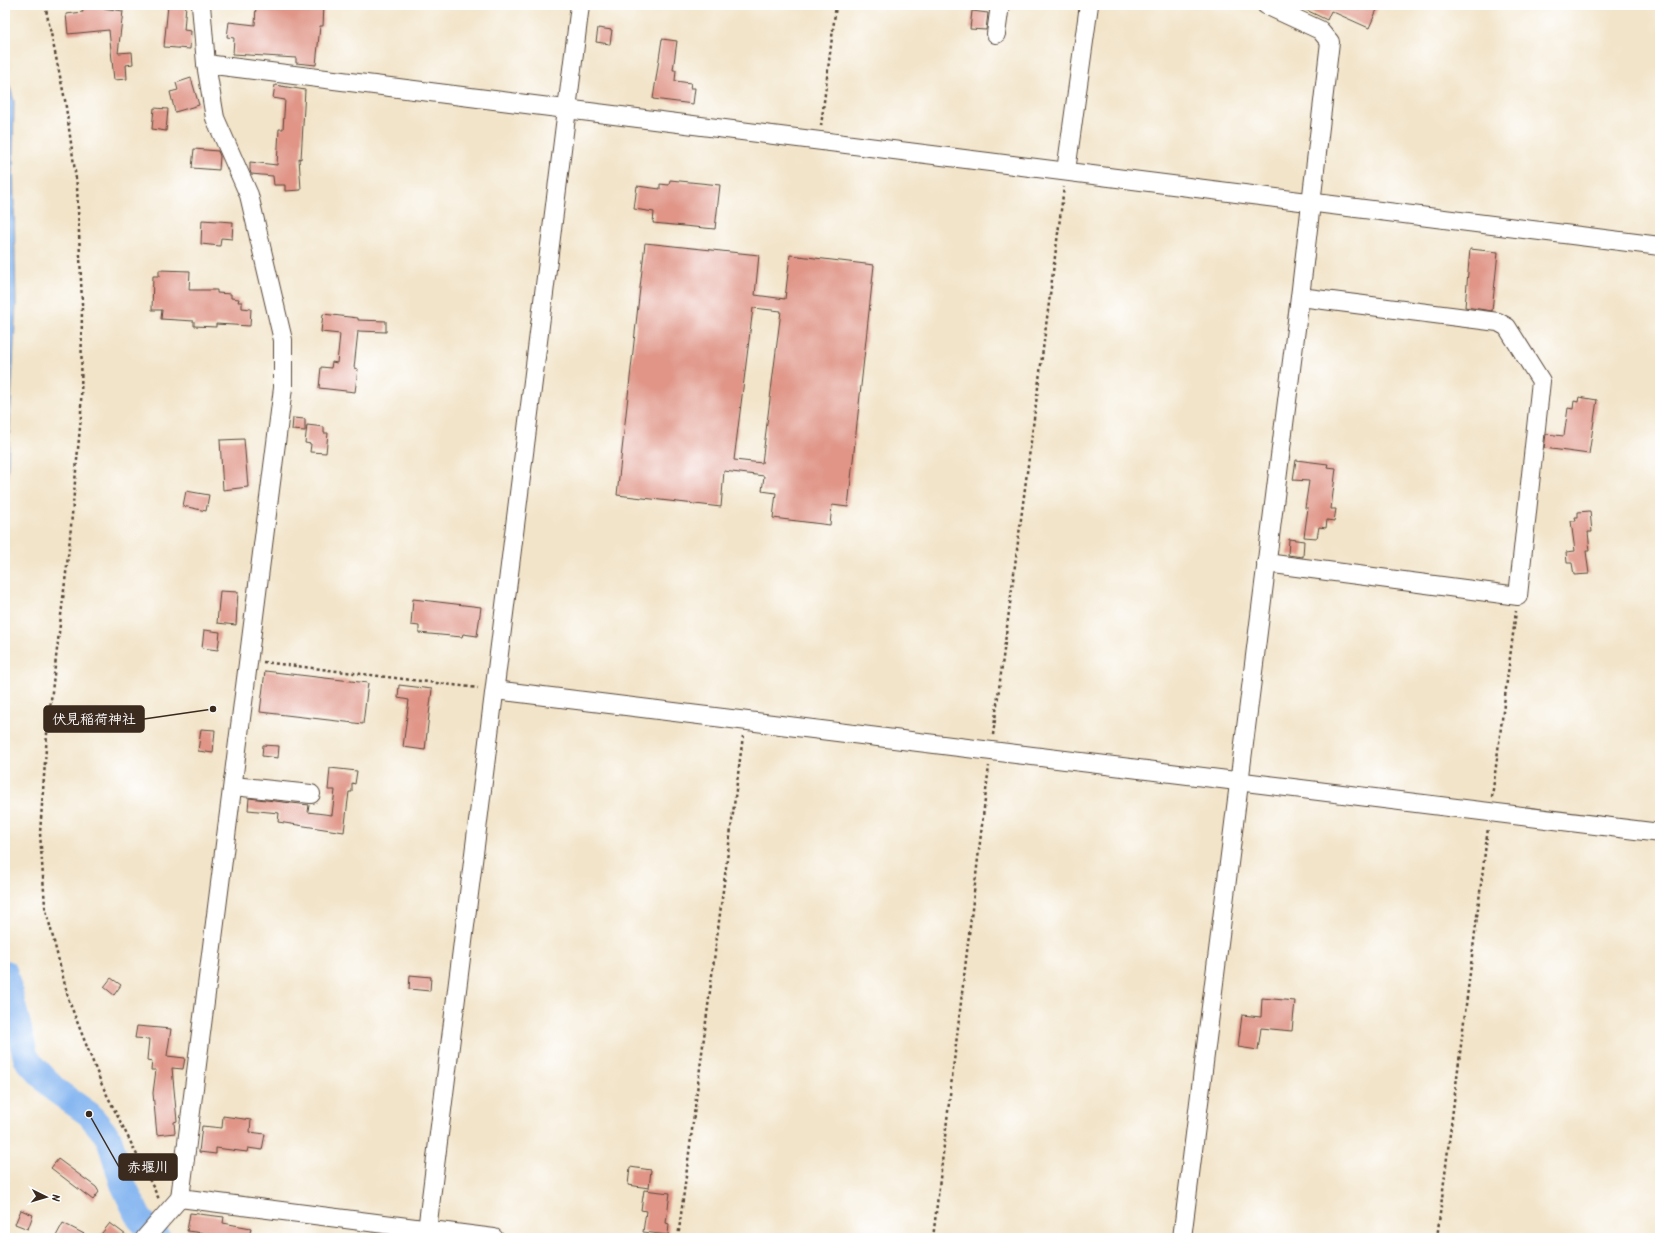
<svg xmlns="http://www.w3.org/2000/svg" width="1665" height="1243" viewBox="0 0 1665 1243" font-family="Kalam,'Klee One',sans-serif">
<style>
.water{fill:#84b5f0;stroke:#607087}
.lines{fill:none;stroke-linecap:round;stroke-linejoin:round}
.river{stroke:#84b5f0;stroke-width:26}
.building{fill:#e09587;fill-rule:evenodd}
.minor-casing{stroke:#564638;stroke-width:20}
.path{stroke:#564638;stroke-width:2.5;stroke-dasharray:3 3;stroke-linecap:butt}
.minor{stroke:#fff;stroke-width:18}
.leader{fill:none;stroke:#3b2a1e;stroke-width:1.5}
.callout-dot{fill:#3b2a1e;stroke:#fff;stroke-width:1.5}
.callout{fill:#3b2a1e;stroke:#3b2a1e;stroke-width:1.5}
.callout-label{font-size:14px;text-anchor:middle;font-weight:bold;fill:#fff}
</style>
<rect width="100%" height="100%" fill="#fff"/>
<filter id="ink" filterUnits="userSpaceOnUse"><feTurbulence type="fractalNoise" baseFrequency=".025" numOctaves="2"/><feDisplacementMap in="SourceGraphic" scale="8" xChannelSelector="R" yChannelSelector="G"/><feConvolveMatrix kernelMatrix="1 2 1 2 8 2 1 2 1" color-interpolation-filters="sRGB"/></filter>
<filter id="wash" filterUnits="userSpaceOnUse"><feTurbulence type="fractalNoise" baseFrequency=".012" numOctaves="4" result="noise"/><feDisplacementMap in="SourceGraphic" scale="16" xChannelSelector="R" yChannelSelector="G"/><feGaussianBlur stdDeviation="0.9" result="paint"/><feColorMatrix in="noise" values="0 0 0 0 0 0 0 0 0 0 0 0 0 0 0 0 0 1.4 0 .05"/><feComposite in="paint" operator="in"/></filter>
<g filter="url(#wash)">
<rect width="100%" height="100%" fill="#f2e4c9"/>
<polygon class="water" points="5,70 14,101 13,153 16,304 5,522"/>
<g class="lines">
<polyline class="river" points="5,973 26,1058 55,1090 89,1114 109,1138 123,1184 139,1218 158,1238"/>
</g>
<g id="blocks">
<g class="building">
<polygon points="99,5 101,5 102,8 123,11 118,53 132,52 133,64 126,65 127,79 114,80 109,30 68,34 66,14 83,12 82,7"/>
<polygon points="168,5 186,5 184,30 191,31 190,49 164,47"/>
<polygon points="256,5 324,5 323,26 320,26 316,65 296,63 296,58 233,54 234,38 227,37 229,22 255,25"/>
<polygon points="1296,5 1379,5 1369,28 1331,11 1327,20"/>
<polygon points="972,11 988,13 986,30 970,29"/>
<polygon points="598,28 612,30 610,44 596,42"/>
<polygon points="662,39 677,41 673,70 676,70 675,81 691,83 690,88 695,88 693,104 653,99"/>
<polygon points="191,78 199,105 175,112 170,92 178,90 176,83"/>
<polygon points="275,85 305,90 301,159 299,158 301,190 285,191 285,185 274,185 273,176 251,174 250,170 250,162 277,165 279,129 283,129 285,100 273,98"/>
<polygon points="154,108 168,109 166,131 152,129"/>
<polygon points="194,149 218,151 220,156 219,170 192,168"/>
<polygon points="670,180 720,185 715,229 653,223 654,212 634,209 637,186 660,189 660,184 669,185"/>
<polygon points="202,220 233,222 232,239 221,238 220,246 201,244"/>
<path d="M645,243L759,255L755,295L785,299L790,255L874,265L848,507L832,505L830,525L773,518L776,493L762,491L764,476L724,471L721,507L617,495ZM753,308L781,311L762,463L734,460Z"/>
<polygon points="1470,249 1498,252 1492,311 1465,307"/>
<polygon points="159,270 190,271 189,290 217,290 217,293 231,294 231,298 239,299 238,302 242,302 242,308 251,309 250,326 216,324 216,327 194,326 194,321 161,319 162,310 152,310 153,276 159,276"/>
<polygon points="323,314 358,318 358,320 386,321 386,332 358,331 354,368 358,369 355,392 319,388 321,367 331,368 332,362 337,363 340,334 321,332"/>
<polygon points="1579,397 1597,400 1589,454 1544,448 1546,434 1564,436 1568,408 1573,409 1574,401 1578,402"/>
<polygon points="293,418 305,419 305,431 292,430"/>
<polygon points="307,425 324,427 324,433 328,433 326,453 310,452 311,444 305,443"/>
<polygon points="244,439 248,487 223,490 220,440"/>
<polygon points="1296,460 1328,464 1327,467 1336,468 1331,509 1336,509 1334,521 1327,520 1326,528 1319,527 1317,538 1304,537 1308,508 1305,508 1309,481 1293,480"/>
<polygon points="186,491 209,495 206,511 183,506"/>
<polygon points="1590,511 1592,532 1588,532 1590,551 1586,551 1589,574 1574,575 1572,563 1567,563 1566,552 1575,551 1571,521 1576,521 1575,517 1578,517 1578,512"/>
<polygon points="1289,539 1304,541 1303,557 1288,555"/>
<polygon points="220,591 238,592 236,625 217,623"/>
<polygon points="413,599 481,607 477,636 463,634 462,637 419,633 419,626 411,625"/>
<polygon points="204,630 220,632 218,650 202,648"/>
<polygon points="265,671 368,683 363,724 260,712"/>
<polygon points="399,685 432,689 425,750 403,747 409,700 398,698"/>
<polygon points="201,729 215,730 213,753 198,751"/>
<polygon points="263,745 279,746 278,758 262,756"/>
<polygon points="330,768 357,771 355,784 352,783 352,792 349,792 344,832 278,822 279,813 248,810 249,798 309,805 308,812 332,815 335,790 328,790"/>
<polygon points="410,975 431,977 430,991 409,989"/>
<polygon points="111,978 121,985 114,995 104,987"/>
<polygon points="1262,998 1295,1001 1292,1031 1261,1028 1258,1050 1238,1047 1242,1015 1261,1017"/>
<polygon points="137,1026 171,1029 167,1056 185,1058 183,1069 172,1068 177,1121 174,1122 175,1133 157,1135 153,1093 156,1070 151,1070 152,1061 147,1060 149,1039 135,1038"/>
<polygon points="223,1116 251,1120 250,1132 265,1134 262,1150 248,1148 247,1152 216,1148 216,1154 199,1152 202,1126 222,1128"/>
<polygon points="58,1159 96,1187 99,1192 93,1200 51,1168"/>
<polygon points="630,1167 651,1170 649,1188 628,1185"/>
<polygon points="644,1190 670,1193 666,1223 669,1224 668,1235 643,1232 646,1211 641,1210"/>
<polygon points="21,1210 33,1215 28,1229 15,1224"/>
<polygon points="190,1213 224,1217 223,1223 251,1228 249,1238 202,1238 203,1233 187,1231"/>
<polygon points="63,1223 92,1238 55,1238"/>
<polygon points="110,1223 130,1238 98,1238"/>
</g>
</g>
</g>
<g filter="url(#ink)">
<use href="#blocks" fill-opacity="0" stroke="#564638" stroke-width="1"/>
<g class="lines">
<defs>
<g id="minor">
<polyline points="996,34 1000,5"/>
<polyline points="206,64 1660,246"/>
<polyline points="1066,171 1089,5"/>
<polyline points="1266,563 1518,596 1541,381 1507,327 1498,322 1300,297"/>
<polyline points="495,690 1660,833"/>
<polyline points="233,786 311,794"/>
<polyline points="180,1198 494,1238"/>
<polyline points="145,1238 180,1198 283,388 283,340 249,195 215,118 206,64 201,5"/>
<polyline points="426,1238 580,5"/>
<polyline points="1182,1238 1300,297 1330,42 1320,30 1266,5"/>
</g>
</defs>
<use href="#minor" class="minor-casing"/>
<g class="path">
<polyline points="45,5 65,100 77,186 82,303 81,416 69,548 47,734 40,833 45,906 69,1001 102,1085 159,1199"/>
<polyline points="821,126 836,5"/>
<polyline points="263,662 478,688"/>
<polyline points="993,735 1064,187"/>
<polyline points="1492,797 1516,611"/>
<polyline points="678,1238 743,736"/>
<polyline points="933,1238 989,766"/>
<polyline points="1437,1238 1488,828"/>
</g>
<use href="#minor" class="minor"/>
</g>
</g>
<path class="leader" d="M213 709L144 719M89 1114L119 1167"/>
<g class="callout-dot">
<circle cx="213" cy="709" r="4"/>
<circle cx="89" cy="1114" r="4"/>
</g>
<g class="callout">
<rect x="44" y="706" width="100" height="26" rx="4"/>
<rect x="119" y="1154" width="58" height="26" rx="4"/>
</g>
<g class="callout-label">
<text x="94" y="724">伏見稲荷神社</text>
<text x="148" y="1172">赤堰川</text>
</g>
<rect width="1665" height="1243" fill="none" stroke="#fff" stroke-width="20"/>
<g transform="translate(46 1197) rotate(95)" stroke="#ffffff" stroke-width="3" paint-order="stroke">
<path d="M0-3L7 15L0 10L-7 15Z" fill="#3b2a1e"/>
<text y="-6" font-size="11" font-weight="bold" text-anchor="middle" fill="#3b2a1e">N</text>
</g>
</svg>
